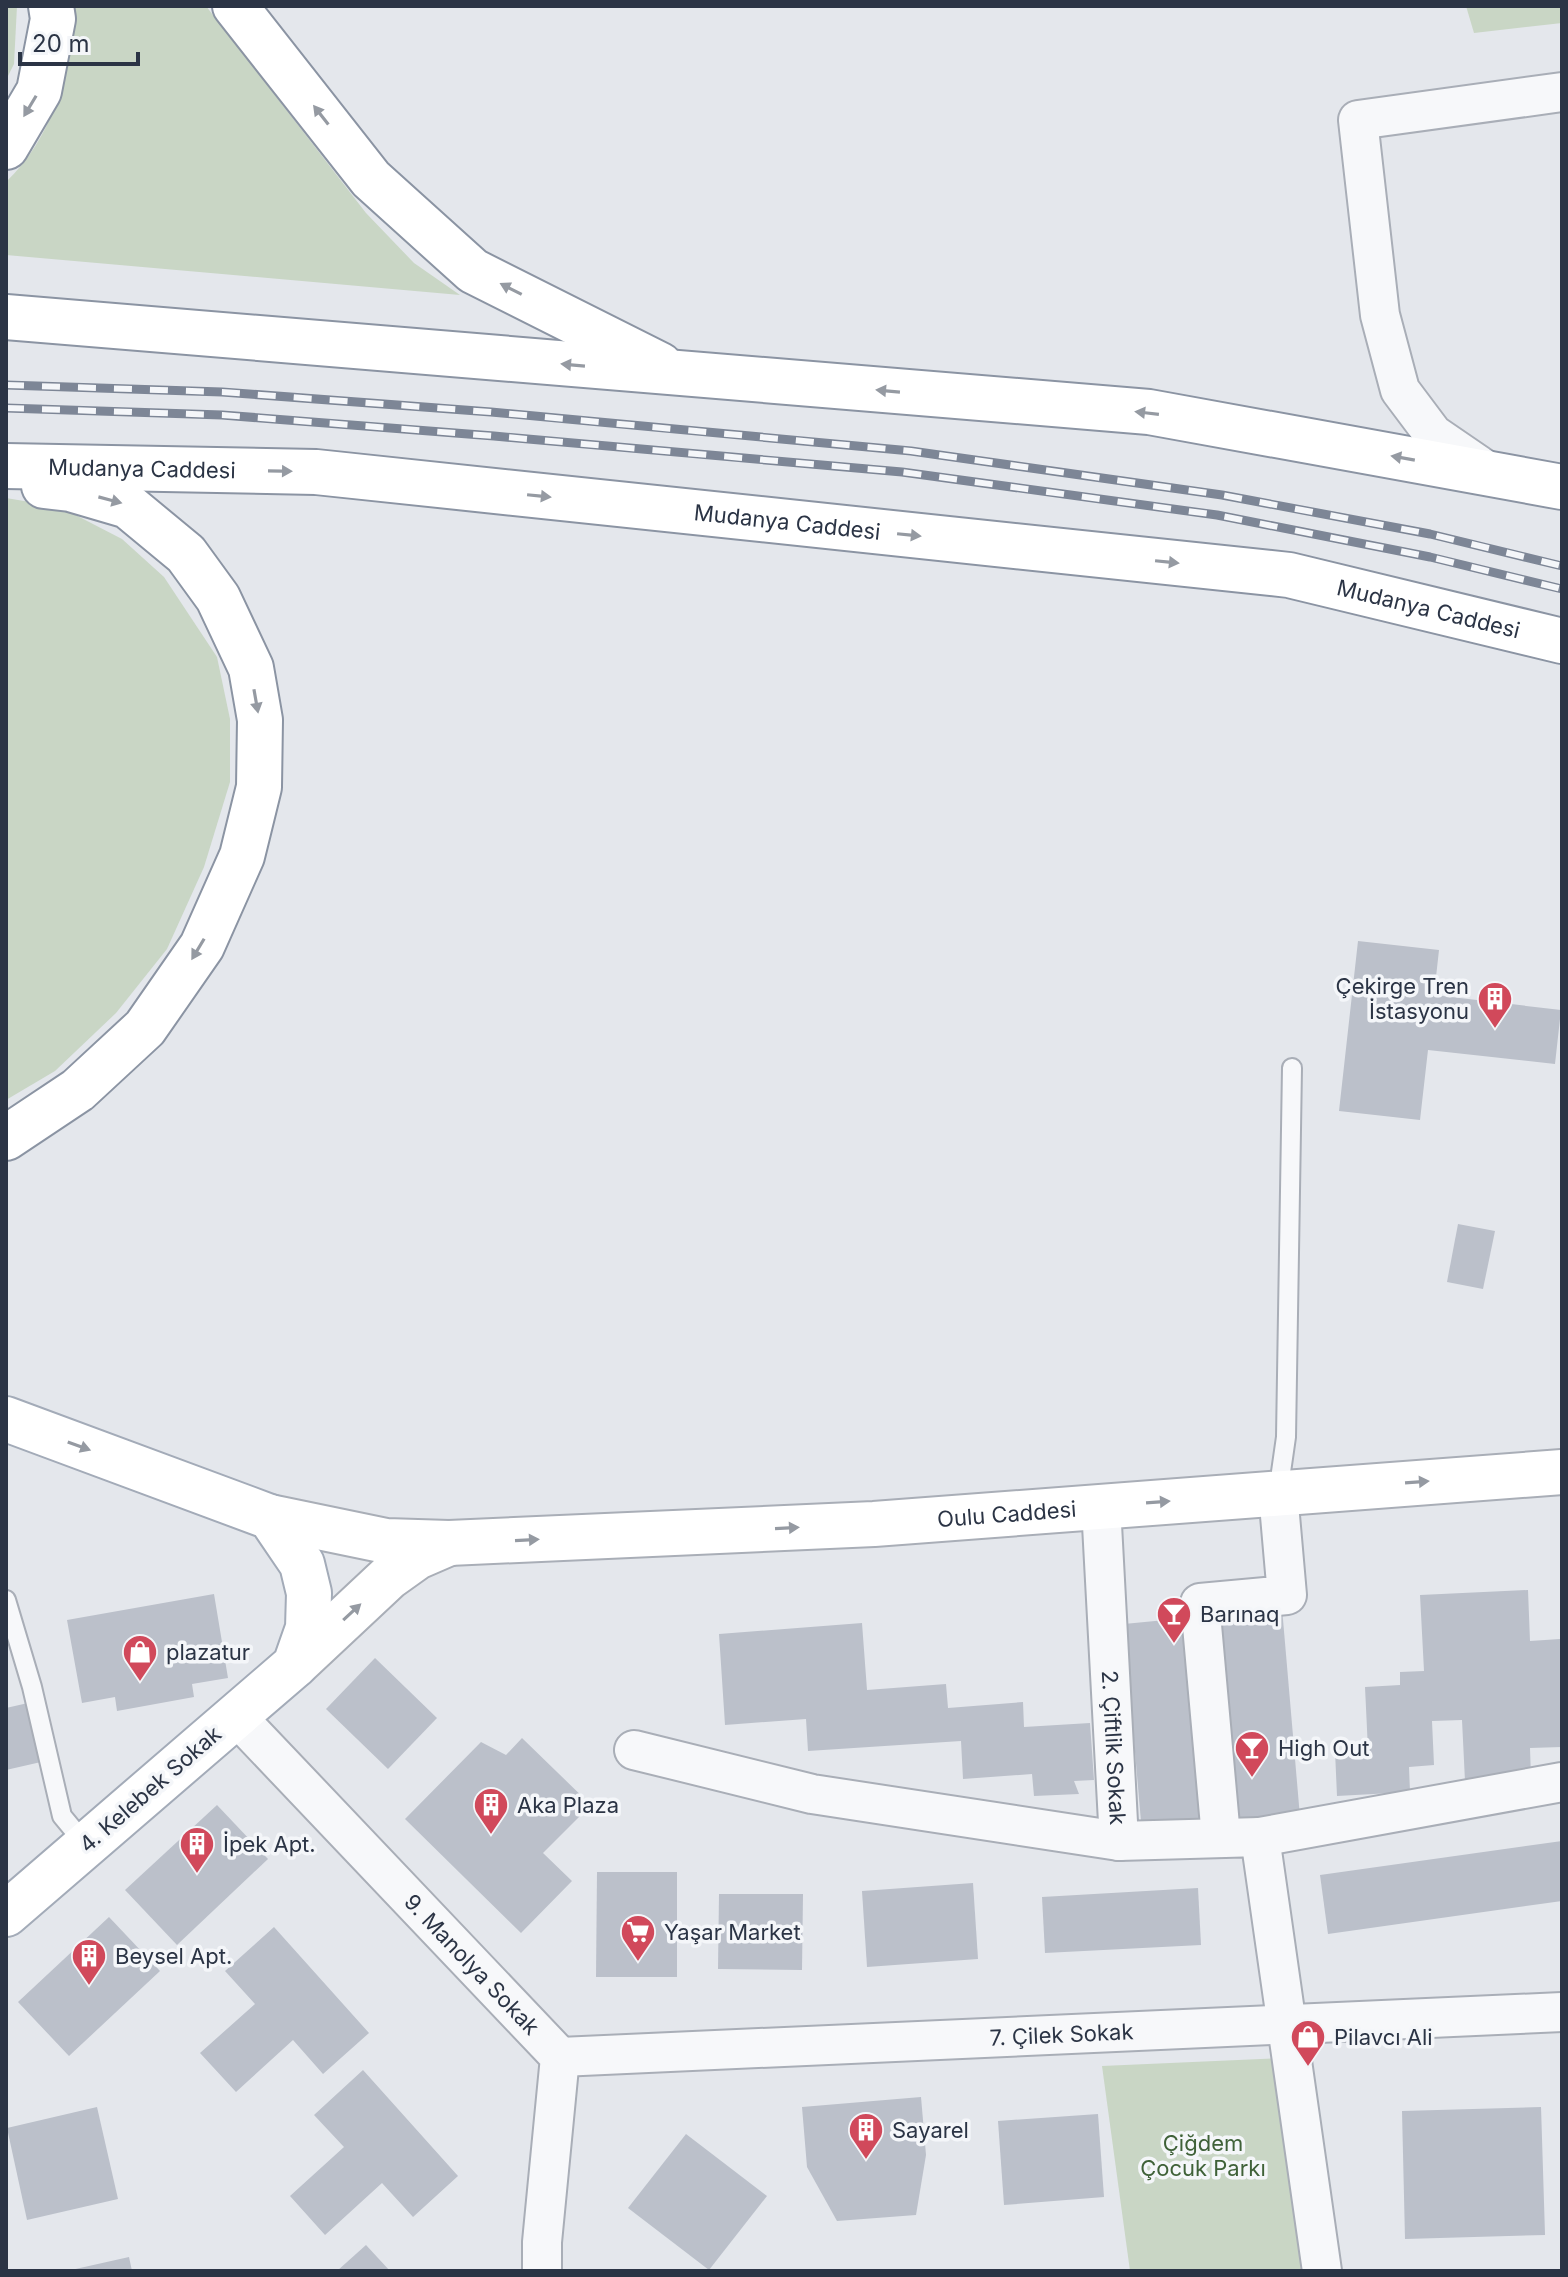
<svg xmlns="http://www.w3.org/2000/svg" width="1568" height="2277" viewBox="0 0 1568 2277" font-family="Inter,sans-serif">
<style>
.green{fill:#c9d6c5}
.building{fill:#bbc0ca}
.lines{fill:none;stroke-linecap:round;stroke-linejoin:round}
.lane-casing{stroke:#a9aeb7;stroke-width:22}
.street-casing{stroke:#a9aeb7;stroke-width:42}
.secondary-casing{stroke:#a9aeb7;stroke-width:48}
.primary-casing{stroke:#a3abb8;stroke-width:48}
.highway-casing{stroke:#8b94a3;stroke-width:48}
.lane{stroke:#f7f8fa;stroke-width:18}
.street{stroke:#f7f8fa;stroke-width:38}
.secondary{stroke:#fff;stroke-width:44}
.primary{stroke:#fff;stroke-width:44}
.highway{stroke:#fff;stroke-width:44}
.rail-casing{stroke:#7d8696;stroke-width:9}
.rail{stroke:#f4f6f9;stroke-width:6;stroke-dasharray:18;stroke-linecap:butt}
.oneway{fill:#959aa2}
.labels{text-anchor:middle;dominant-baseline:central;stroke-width:7;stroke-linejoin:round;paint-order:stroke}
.street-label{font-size:22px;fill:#2b3445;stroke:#f4f6f9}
.poi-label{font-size:22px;fill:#2b3445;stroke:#f4f6f9;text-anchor:start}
.park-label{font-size:22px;fill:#3f6138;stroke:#f4f6f9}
</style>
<rect width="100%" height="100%" fill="#e4e7ec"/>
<g class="green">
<polygon points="6,6 17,6 14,64 6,80"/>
<path d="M71,6H206L366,213L414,263L460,295L6,255V182C53,137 73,70 71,6Z"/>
<polygon points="1466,6 1562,6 1562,23 1474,33"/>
<polygon points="6,498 60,507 122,539 164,577 217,657 230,719 230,782 204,867 167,949 116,1013 55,1071 6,1100"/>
<polygon points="1283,2058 1301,2271 1130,2271 1102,2066"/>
</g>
<g class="building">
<polygon points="1358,941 1439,950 1434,995 1561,1010 1555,1064 1428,1050 1420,1120 1339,1111"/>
<polygon points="1458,1224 1495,1231 1483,1289 1447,1282"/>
<polygon points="1528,1590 1530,1641 1560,1639 1562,1747 1530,1748 1531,1778 1465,1781 1462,1720 1432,1721 1434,1765 1409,1767 1410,1792 1337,1796 1335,1751 1368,1750 1365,1687 1400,1685 1400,1672 1424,1671 1420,1595"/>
<polygon points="214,1594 228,1678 192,1684 194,1697 117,1711 115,1697 82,1703 67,1620"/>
<polygon points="1282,1608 1300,1817 1238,1822 1220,1614"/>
<polygon points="1186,1618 1205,1827 1142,1833 1124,1624"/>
<polygon points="862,1623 867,1690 946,1684 948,1708 1023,1702 1024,1727 1090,1723 1094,1780 1074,1781 1079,1794 1034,1796 1032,1774 963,1779 961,1741 808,1751 806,1719 725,1725 719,1634"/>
<polygon points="375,1658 437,1718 388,1769 326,1709"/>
<polygon points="28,1703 41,1762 6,1770 6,1708"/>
<polygon points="522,1738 591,1805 543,1853 572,1881 521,1933 405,1819 481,1742 506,1755"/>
<polygon points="217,1805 268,1859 177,1945 125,1890"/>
<polygon points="1562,1841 1562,1901 1328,1934 1320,1875"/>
<polygon points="597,1872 677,1872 677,1977 596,1977"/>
<polygon points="973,1883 978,1959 867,1967 862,1891"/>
<polygon points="1198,1888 1201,1945 1045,1953 1042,1897"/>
<polygon points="719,1894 803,1894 802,1970 718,1969"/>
<polygon points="109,1917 160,1971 69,2056 18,2002"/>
<polygon points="274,1927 369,2033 323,2074 293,2040 236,2092 200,2053 255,2004 225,1971"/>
<polygon points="363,2070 458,2176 413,2217 382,2183 325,2235 290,2196 344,2147 314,2115"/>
<polygon points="921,2097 926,2155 916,2215 837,2221 807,2167 802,2107"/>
<polygon points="97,2107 118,2199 27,2220 7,2128"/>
<polygon points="1541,2107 1545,2235 1405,2239 1402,2111"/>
<polygon points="1098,2114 1104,2197 1004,2205 998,2121"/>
<polygon points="686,2134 767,2196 709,2270 628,2208"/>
<polygon points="366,2245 390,2271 337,2271"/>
<polygon points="129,2257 132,2271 71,2271 71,2270"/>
</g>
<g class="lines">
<defs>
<g id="lane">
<polyline points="1278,1493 1286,1437 1292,1068"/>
<polyline points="6,1600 32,1687 62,1816 86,1845"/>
</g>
<g id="street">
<polyline points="1490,473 1433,434 1400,390 1380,315 1358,120 1562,92"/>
<path id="s1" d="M1101,1506L1119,1841L1260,1837L1322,2271"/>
<path id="s2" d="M235,1715L560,2057L542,2242V2271"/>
<polyline points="634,1750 812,1794 1119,1841"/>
<polyline points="1221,1837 1200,1603 1287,1595 1278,1493"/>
<polyline points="1260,1837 1562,1782"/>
<path id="s3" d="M560,2057L1562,2012"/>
</g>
<g id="secondary">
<path id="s4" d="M270,1517L386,1541L449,1543L874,1524L1562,1472"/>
<polyline points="295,1665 389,1577 417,1557 447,1544"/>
</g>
<polyline id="primary" points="6,1419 270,1517 302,1564 309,1593 308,1628 295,1665 6,1914"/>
<g id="highway">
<polyline points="235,6 371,179 473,271 660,365"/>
<polyline points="6,147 39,91 53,19 51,6"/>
<polyline points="6,317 1149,412 1562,487"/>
<path id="s5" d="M6,466L316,472L1289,575L1562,641"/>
<polyline points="6,1138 78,1090 145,1028 202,946 242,856 259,787 260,720 251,668 218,598 186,554 128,506 70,489 44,486"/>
</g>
</defs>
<use href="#lane" class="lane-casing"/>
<use href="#street" class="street-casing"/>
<use href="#secondary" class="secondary-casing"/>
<use href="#primary" class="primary-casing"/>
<use href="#highway" class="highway-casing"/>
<use href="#lane" class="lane"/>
<use href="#street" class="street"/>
<use href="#secondary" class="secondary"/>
<use href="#primary" class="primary"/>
<use href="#highway" class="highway"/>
<defs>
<g id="rail">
<polyline points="6,385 222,392 491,412 911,451 1222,495 1430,534 1562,566"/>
<polyline points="6,408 222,415 494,436 902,472 1217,515 1430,557 1562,589"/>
</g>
</defs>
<use href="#rail" class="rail-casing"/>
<use href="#rail" class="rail"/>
</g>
<defs><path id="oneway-solid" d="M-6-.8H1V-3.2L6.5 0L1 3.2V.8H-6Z" transform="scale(2)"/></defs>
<g class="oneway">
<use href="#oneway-solid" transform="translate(30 106) rotate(121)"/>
<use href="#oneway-solid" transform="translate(321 115) rotate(-128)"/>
<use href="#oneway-solid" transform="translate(511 289) rotate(-153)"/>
<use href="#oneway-solid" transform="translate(573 365) rotate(-175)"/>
<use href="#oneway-solid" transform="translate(888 391) rotate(-175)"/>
<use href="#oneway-solid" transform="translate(1147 413) rotate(-173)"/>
<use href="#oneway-solid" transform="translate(1403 458) rotate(-170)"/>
<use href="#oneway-solid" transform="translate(280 471) rotate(1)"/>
<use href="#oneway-solid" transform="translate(539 496) rotate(6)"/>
<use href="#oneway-solid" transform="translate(110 500) rotate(15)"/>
<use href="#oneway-solid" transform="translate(909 535) rotate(6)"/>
<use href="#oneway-solid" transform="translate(1167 562) rotate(6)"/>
<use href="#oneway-solid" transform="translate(256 701) rotate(80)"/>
<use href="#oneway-solid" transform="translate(198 949) rotate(121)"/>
<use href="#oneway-solid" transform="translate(79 1446) rotate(20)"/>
<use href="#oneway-solid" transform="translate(1417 1482) rotate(-4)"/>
<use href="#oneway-solid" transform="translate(1158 1502) rotate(-4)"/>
<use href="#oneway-solid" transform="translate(787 1528) rotate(-3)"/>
<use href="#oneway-solid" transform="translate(527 1540) rotate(-3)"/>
<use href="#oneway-solid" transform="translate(352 1612) rotate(-43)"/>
</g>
<defs>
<symbol id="building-pin" viewBox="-11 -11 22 30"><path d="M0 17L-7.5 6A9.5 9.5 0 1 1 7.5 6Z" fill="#d1495b" stroke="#f4f6f9"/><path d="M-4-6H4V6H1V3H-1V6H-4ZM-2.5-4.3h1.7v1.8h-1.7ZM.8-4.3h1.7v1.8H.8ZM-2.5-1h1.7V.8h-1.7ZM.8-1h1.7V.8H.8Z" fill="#fff"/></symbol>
<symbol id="bar-pin" viewBox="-11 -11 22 30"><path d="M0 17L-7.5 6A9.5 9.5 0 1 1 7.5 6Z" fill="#d1495b" stroke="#f4f6f9"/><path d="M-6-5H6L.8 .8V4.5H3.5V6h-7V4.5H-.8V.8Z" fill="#fff"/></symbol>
<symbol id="shop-pin" viewBox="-11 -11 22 30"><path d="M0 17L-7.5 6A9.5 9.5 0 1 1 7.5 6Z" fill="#d1495b" stroke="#f4f6f9"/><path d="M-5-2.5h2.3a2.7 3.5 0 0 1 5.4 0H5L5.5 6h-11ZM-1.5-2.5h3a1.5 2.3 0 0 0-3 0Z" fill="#fff"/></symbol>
<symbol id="supermarket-pin" viewBox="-11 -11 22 30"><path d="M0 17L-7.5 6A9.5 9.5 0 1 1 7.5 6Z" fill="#d1495b" stroke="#f4f6f9"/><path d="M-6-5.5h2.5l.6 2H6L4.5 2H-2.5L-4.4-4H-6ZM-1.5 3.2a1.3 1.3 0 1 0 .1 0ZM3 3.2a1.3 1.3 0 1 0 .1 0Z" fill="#fff"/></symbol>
</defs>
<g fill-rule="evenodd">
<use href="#building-pin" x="1475" y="979" width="40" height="54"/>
<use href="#bar-pin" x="1154" y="1594" width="40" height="54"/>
<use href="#shop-pin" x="120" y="1632" width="40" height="54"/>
<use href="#bar-pin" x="1232" y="1728" width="40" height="54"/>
<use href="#building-pin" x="471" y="1785" width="40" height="54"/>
<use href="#building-pin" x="177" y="1824" width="40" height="54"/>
<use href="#supermarket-pin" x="618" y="1912" width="40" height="54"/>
<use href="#building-pin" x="69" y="1936" width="40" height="54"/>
<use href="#shop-pin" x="1288" y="2017" width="40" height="54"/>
<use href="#building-pin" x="846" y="2110" width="40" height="54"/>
</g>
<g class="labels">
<g class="street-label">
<text stroke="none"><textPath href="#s5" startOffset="136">Mudanya Caddesi</textPath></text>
<text stroke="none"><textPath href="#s5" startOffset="784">Mudanya Caddesi</textPath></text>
<text stroke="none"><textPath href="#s5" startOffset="1432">Mudanya Caddesi</textPath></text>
<text stroke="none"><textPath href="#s4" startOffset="740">Oulu Caddesi</textPath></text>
<text stroke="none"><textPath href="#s1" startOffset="242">2. Çiftlik Sokak</textPath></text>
<text transform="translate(150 1789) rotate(-41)">4. Kelebek Sokak</text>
<text stroke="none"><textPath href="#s2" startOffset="344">9. Manolya Sokak</textPath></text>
<text stroke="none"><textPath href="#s3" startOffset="502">7. Çilek Sokak</textPath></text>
</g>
<g class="poi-label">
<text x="1469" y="986" text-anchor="end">Çekirge Tren<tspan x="1469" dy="25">İstasyonu</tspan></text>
<text x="1200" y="1614">Barınaq</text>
<text x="166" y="1652">plazatur</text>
<text x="1278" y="1748">High Out</text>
<text x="517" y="1805">Aka Plaza</text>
<text x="223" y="1844">İpek Apt.</text>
<text x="664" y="1932">Yaşar Market</text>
<text x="115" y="1956">Beysel Apt.</text>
<text x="1334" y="2037">Pilavcı Ali</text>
<text x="892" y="2130">Sayarel</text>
</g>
<g class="park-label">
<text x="1203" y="2143">Çiğdem<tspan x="1203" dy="25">Çocuk Parkı</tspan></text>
</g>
</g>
<rect width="1568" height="2277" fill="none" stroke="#2b3445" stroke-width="16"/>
<path d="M20 52v12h118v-12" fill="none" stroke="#2b3445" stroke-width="4"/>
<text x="32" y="52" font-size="24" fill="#2b3445" stroke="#f4f6f9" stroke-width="6" paint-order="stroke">20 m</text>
</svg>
